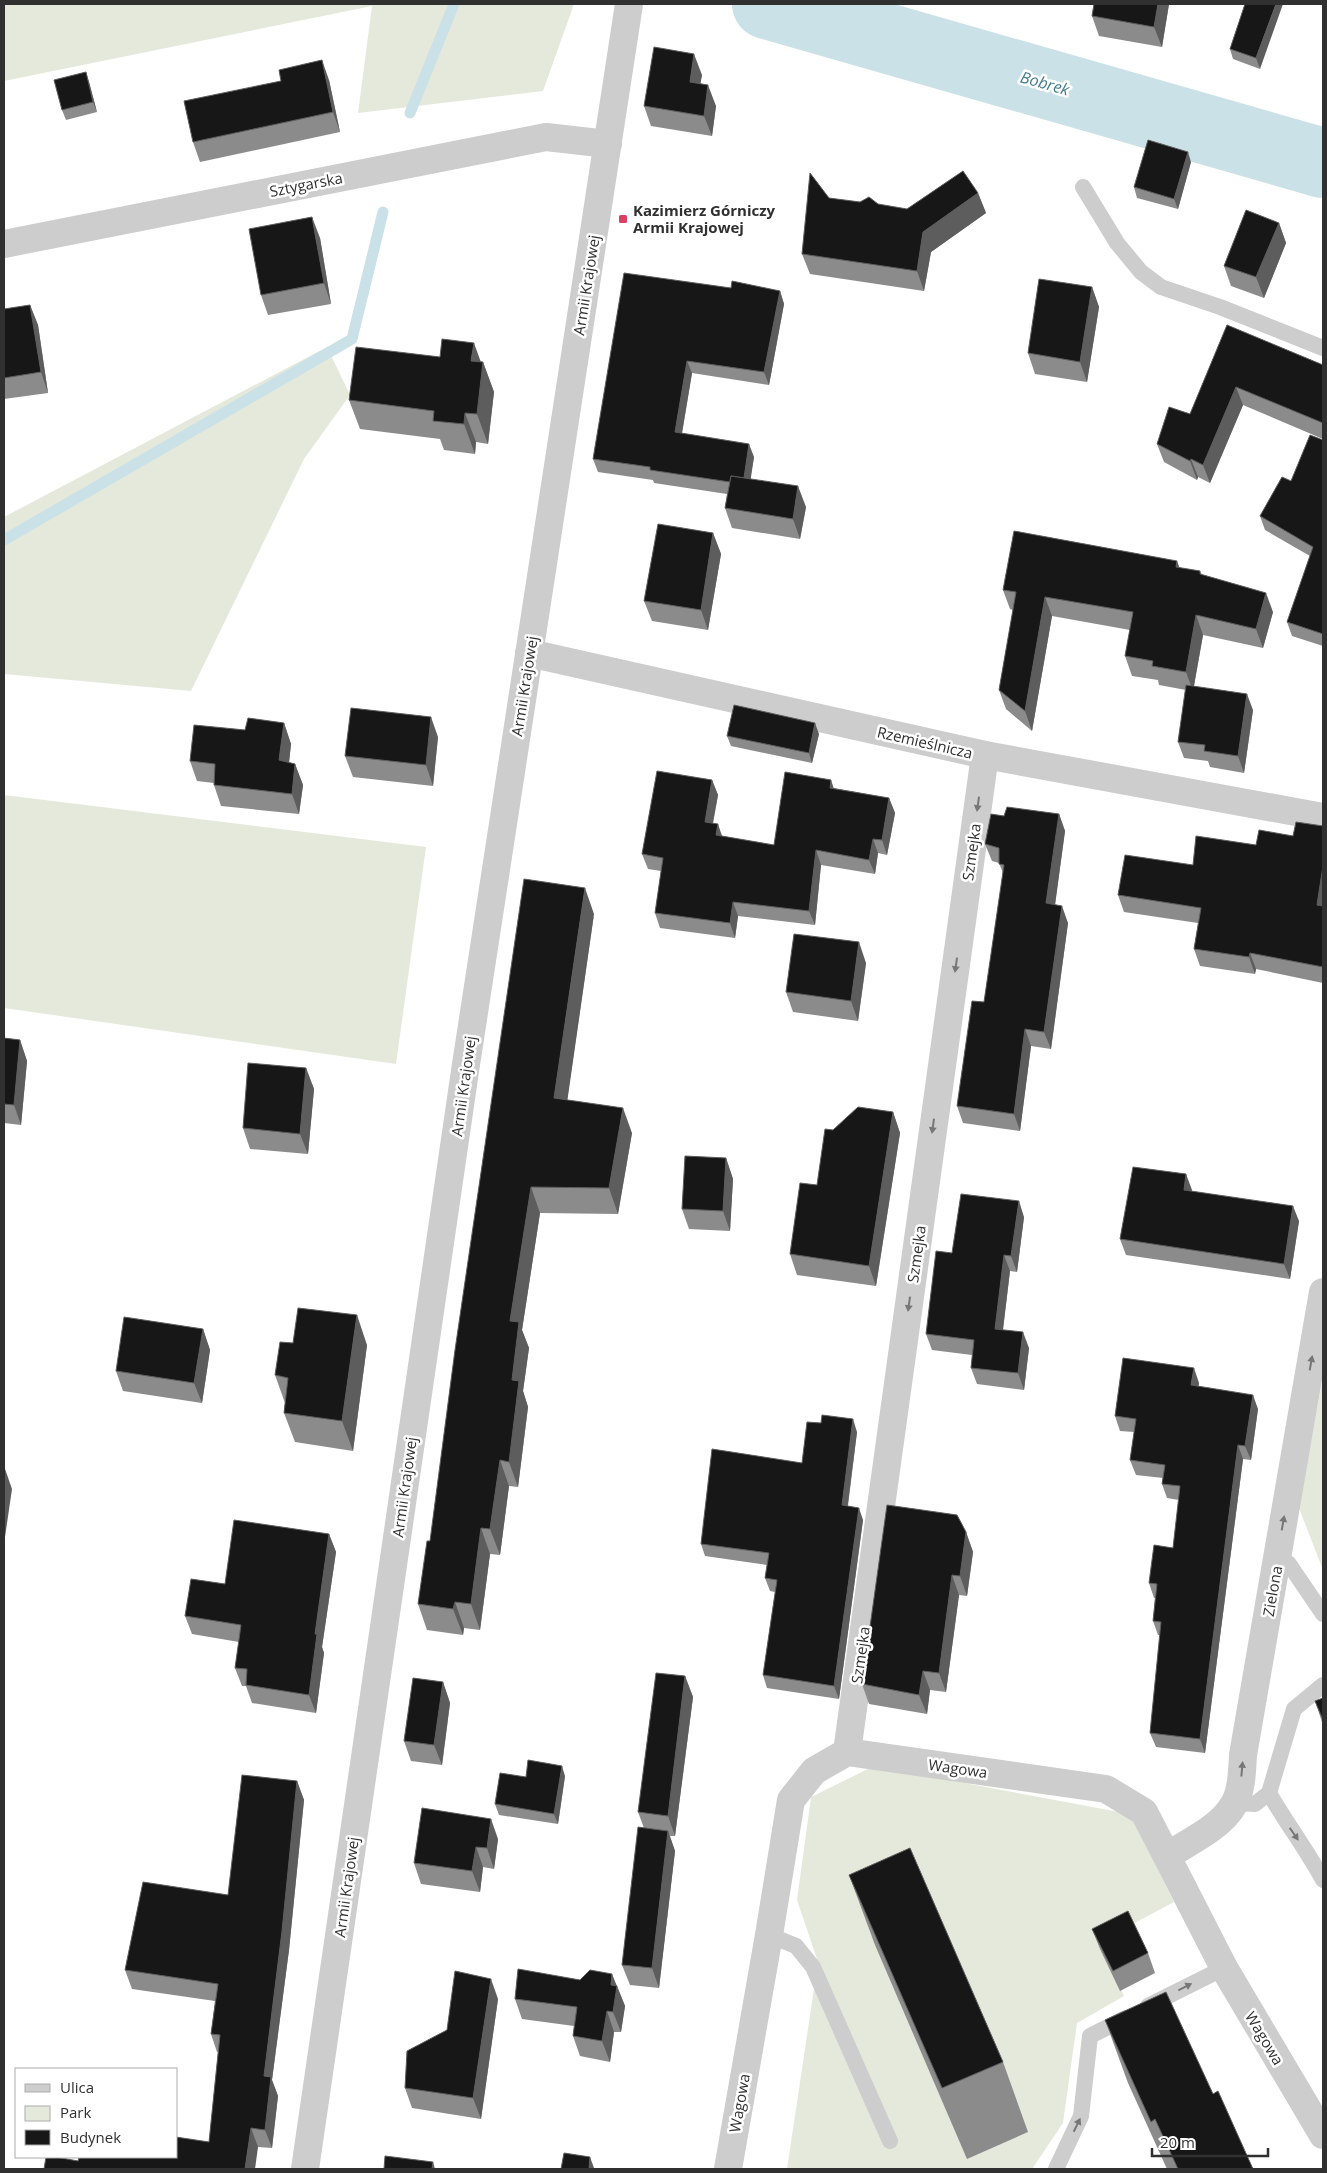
<svg xmlns="http://www.w3.org/2000/svg" width="1327" height="2173" viewBox="0 0 1327 2173" font-family="'Open Sans',sans-serif">
<style>
.green{fill:#e5e9dc}
.lines{fill:none;stroke-linecap:round;stroke-linejoin:round}
.stream{stroke:#cae1e8;stroke-width:11}
.river{stroke:#cae1e8;stroke-width:70}
.service{stroke:#cdcdcd;stroke-width:16}
.minor{stroke:#cdcdcd;stroke-width:28}
.tertiary{stroke:#cdcdcd;stroke-width:28}
.wall{fill:#8b8b8b}
.shaded-wall{fill:#5d5d5d}
.building{fill:#171717;stroke:#5d5d5d}
.oneway{fill:#777}
.poi-dot{fill:#d84164;stroke:#fff;stroke-width:2}
.labels{text-anchor:middle;dominant-baseline:central;stroke-width:5;stroke-linejoin:round;paint-order:stroke}
.street-label{font-size:15px;fill:#303030;stroke:#fff}
.poi-label{font-size:15px;font-weight:bold;fill:#303030;stroke:#fff;text-anchor:start}
.water-label{font-size:16px;font-style:italic;fill:#447b8c;stroke:#fff}
</style>
<rect width="100%" height="100%" fill="#fff"/>
<g class="green">
<polygon points="4,4 574,4 543,91 358,113 372,6 4,81"/>
<polygon points="327,347 350,395 304,459 191,691 4,674 4,517"/>
<polygon points="4,795 426,847 396,1064 4,1008"/>
<polygon points="1323,1376 1323,1570 1299,1508"/>
<polygon points="874,1766 1130,1814 1174,1902 1099,1942 1124,1996 1077,2023 1063,2123 1032,2169 787,2169 818,1962 797,1900 811,1797"/>
</g>
<g class="lines">
<g class="stream">
<polyline points="410,113 454,4"/>
<polyline points="4,540 352,339 383,212"/>
</g>
<polyline class="river" points="767,4 1323,163"/>
<g class="service">
<polyline points="1083,187 1117,243 1141,272 1161,287 1220,307 1323,348"/>
<polyline points="1278,1555 1289,1564 1323,1614"/>
<path d="M1269,1793C1286,1823 1307,1850 1323,1880"/>
<polyline points="1234,1803 1255,1804 1269,1793 1294,1709 1323,1685"/>
<polyline points="769,1935 796,1946 813,1967 890,2141"/>
<polyline points="1148,2006 1224,1968"/>
<polyline points="1056,2169 1081,2116 1090,2036 1126,2018"/>
</g>
<g class="minor">
<polyline points="4,244 546,137 608,144"/>
<polyline points="529,653 985,755 1323,817"/>
<polyline points="847,1752 985,755"/>
<path d="M1167,1856C1188,1842 1221,1828 1234,1804C1242,1790 1242,1771 1243,1755L1323,1292"/>
<polyline points="728,2169 769,1935 791,1800 814,1771 847,1752 1106,1789 1144,1812 1224,1968 1323,2135"/>
</g>
<polyline class="tertiary" points="305,2169 465,1071 629,4"/>
</g>
<g class="wall">
<polygon points="1169,4 1162,47 1099,36 1092,16"/>
<polygon points="1245,4 1260,69 1233,59 1230,49"/>
<polygon points="702,75 700,84 716,106 712,136 651,126 644,106"/>
<polygon points="329,80 340,132 200,162 193,142"/>
<polygon points="89,82 97,112 66,120 62,110"/>
<polygon points="1191,162 1178,209 1137,198 1134,187"/>
<polygon points="978,193 986,213 931,252 924,291 810,274 802,254 829,198 907,209"/>
<polygon points="1279,223 1286,243 1264,298 1231,286 1224,266"/>
<polygon points="320,238 331,304 268,315 261,295"/>
<polygon points="1092,287 1099,307 1087,382 1035,374 1028,353"/>
<polygon points="731,288 780,291 784,304 769,385 692,373 682,433 754,457 750,479 806,507 800,539 732,528 725,508 727,494 654,483 653,480 598,472 593,459"/>
<polygon points="30,305 38,325 48,393 4,399 4,309"/>
<polygon points="1227,325 1323,365 1323,439 1243,405 1210,483 1198,477 1197,480 1164,462 1157,444 1190,414"/>
<polygon points="481,362 483,362 494,392 488,444 476,442 475,454 444,450 440,439 360,429 349,400"/>
<polygon points="1323,440 1323,646 1292,636 1287,622 1310,556 1265,530 1260,516 1291,481"/>
<polygon points="713,533 721,554 708,630 652,621 644,601"/>
<polygon points="1179,568 1200,571 1202,575 1273,612 1263,648 1203,635 1194,686 1253,710 1244,773 1210,767 1208,761 1184,758 1178,742 1186,690 1159,685 1158,680 1132,676 1125,656 1130,630 1052,616 1032,731 1006,709 999,690 1013,610 1010,609 1003,590"/>
<polygon points="284,723 291,744 289,763 295,764 303,785 299,814 221,806 214,785 214,783 197,781 190,761 245,730"/>
<polygon points="819,734 812,763 731,746 727,736"/>
<polygon points="438,737 433,786 353,777 345,756"/>
<polygon points="712,780 718,795 713,824 722,836 774,845 834,788 889,798 895,813 887,855 878,853 875,874 821,865 815,925 738,916 735,938 660,928 655,913 661,871 648,869 642,854"/>
<polygon points="1059,814 1065,831 1055,904 1068,923 1051,1049 1031,1046 1020,1131 963,1123 957,1106 984,1002 1003,873 999,863 992,861 985,844 1004,816"/>
<polygon points="1323,826 1323,983 1256,969 1255,974 1200,966 1194,949 1198,923 1124,912 1118,895 1193,865 1256,845 1293,836"/>
<polygon points="594,914 567,1100 632,1133 618,1214 540,1213 522,1330 529,1348 523,1391 528,1407 518,1487 509,1486 500,1555 490,1554 480,1630 464,1628 463,1635 427,1630 418,1604 430,1541"/>
<polygon points="866,963 858,1021 793,1012 786,992"/>
<polygon points="4,1038 20,1040 27,1061 21,1125 4,1123"/>
<polygon points="306,1068 314,1089 308,1154 250,1149 243,1128"/>
<polygon points="893,1112 900,1133 876,1286 797,1275 790,1254 817,1185 833,1130"/>
<polygon points="726,1158 733,1179 730,1231 689,1229 682,1209"/>
<polygon points="1186,1174 1191,1191 1299,1221 1290,1279 1126,1255 1120,1239"/>
<polygon points="1024,1217 1017,1272 1010,1271 1003,1330 1029,1348 1024,1390 977,1384 971,1368 972,1355 932,1350 926,1334 952,1253"/>
<polygon points="203,1329 210,1350 202,1403 123,1391 116,1371"/>
<polygon points="367,1345 353,1451 295,1442 284,1413 285,1403 275,1375"/>
<polygon points="1199,1383 1198,1386 1258,1409 1251,1460 1243,1459 1205,1753 1156,1747 1150,1733 1160,1635 1158,1635 1153,1621 1155,1598 1154,1598 1149,1583 1173,1548 1179,1500 1167,1498 1162,1484 1163,1478 1136,1475 1130,1460 1134,1432 1120,1431 1115,1416"/>
<polygon points="857,1432 848,1506 863,1520 839,1699 767,1688 763,1675 775,1592 770,1591 765,1578 767,1565 705,1556 701,1544 802,1463"/>
<polygon points="966,1532 973,1552 967,1596 959,1595 946,1692 930,1690 927,1714 869,1704 862,1684"/>
<polygon points="329,1534 336,1552 322,1647 324,1653 316,1713 252,1703 246,1686 242,1686 235,1668 239,1642 192,1634 185,1616 225,1584"/>
<polygon points="685,1676 693,1697 675,1836 670,1836 675,1851 659,1988 630,1985 622,1965 644,1828 638,1812"/>
<polygon points="443,1682 450,1703 442,1765 411,1761 404,1741"/>
<polygon points="1323,1698 1323,1725 1315,1701"/>
<polygon points="565,1776 558,1824 499,1815 495,1804 526,1777"/>
<polygon points="297,1781 304,1800 289,1950 272,2080 278,2096 272,2148 258,2147 78,2161 209,2142 218,2052 217,2052 211,2034 215,2001 132,1989 125,1970 228,1895"/>
<polygon points="498,1839 494,1869 483,1867 480,1892 421,1884 414,1863"/>
<polygon points="849,1875 1003,2062 1028,2132 967,2159 875,1945"/>
<polygon points="1092,1929 1148,1953 1155,1973 1120,1991 1100,1949"/>
<polygon points="617,1986 625,2006 621,2032 614,2032 610,2062 580,2056 573,2036 574,2026 522,2019 515,1999"/>
<polygon points="498,1999 481,2119 412,2108 405,2088 447,2030"/>
<polygon points="1105,2020 1213,2094 1253,2169 1167,2169 1128,2083"/>
</g>
<g class="shaded-wall">
<polygon points="1158,4 1169,4 1162,47 1154,27"/>
<polygon points="1276,4 1283,4 1260,69 1256,58"/>
<polygon points="694,54 702,75 697,102 690,82"/>
<polygon points="322,60 329,80 340,132 333,112"/>
<polygon points="86,72 89,82 97,112 93,102"/>
<polygon points="708,85 716,106 712,136 704,116"/>
<polygon points="1188,152 1191,162 1178,209 1174,199"/>
<polygon points="978,193 986,213 931,252 924,291 917,271 923,232"/>
<polygon points="312,217 320,238 331,304 324,283"/>
<polygon points="1279,223 1286,243 1264,298 1256,277"/>
<polygon points="1092,287 1099,307 1087,382 1080,362"/>
<polygon points="780,291 784,304 769,385 764,372"/>
<polygon points="30,305 38,325 48,393 41,372"/>
<polygon points="474,343 483,368 483,362 494,392 488,444 477,414 471,361"/>
<polygon points="687,361 692,373 680,445 675,432"/>
<polygon points="1236,387 1243,405 1210,483 1203,465"/>
<polygon points="465,413 476,442 475,454 464,424"/>
<polygon points="749,444 754,457 748,497 743,484"/>
<polygon points="1191,459 1198,477 1197,480 1190,461"/>
<polygon points="798,486 806,507 800,539 793,519"/>
<polygon points="713,533 721,554 708,630 701,610"/>
<polygon points="1177,561 1184,580 1176,567"/>
<polygon points="1266,593 1273,612 1263,648 1256,629"/>
<polygon points="1045,597 1052,616 1032,731 1025,711"/>
<polygon points="1196,615 1203,635 1193,691 1186,672"/>
<polygon points="1247,694 1253,710 1244,773 1238,756"/>
<polygon points="431,717 438,737 433,786 426,765"/>
<polygon points="284,723 291,744 287,781 279,760"/>
<polygon points="815,723 819,734 812,763 809,753"/>
<polygon points="295,764 303,785 299,814 292,794"/>
<polygon points="712,780 718,795 710,837 705,822"/>
<polygon points="831,780 836,795 830,788"/>
<polygon points="889,798 895,813 887,855 882,840"/>
<polygon points="1059,814 1065,831 1053,920 1046,903"/>
<polygon points="718,824 723,839 716,835"/>
<polygon points="873,839 878,853 875,874 869,860"/>
<polygon points="816,850 821,865 815,925 809,911"/>
<polygon points="1323,866 1323,922 1317,905"/>
<polygon points="585,888 594,914 564,1124 554,1098"/>
<polygon points="733,902 738,916 735,938 730,923"/>
<polygon points="1062,906 1068,923 1051,1049 1044,1032"/>
<polygon points="859,942 866,963 858,1021 851,1001"/>
<polygon points="1250,953 1256,969 1255,974 1249,957"/>
<polygon points="1025,1029 1031,1046 1020,1131 1014,1114"/>
<polygon points="20,1040 27,1061 21,1125 14,1105"/>
<polygon points="306,1068 314,1089 308,1154 300,1134"/>
<polygon points="623,1108 632,1133 618,1214 609,1188"/>
<polygon points="893,1112 900,1133 876,1286 869,1266"/>
<polygon points="726,1158 733,1179 730,1231 723,1211"/>
<polygon points="1186,1174 1192,1190 1189,1205 1184,1190"/>
<polygon points="531,1187 540,1213 522,1330 529,1348 523,1391 528,1407 518,1487 509,1462 510,1321"/>
<polygon points="1019,1201 1024,1217 1017,1272 1011,1256"/>
<polygon points="1293,1206 1299,1221 1290,1279 1284,1264"/>
<polygon points="1004,1255 1010,1271 1001,1345 995,1329"/>
<polygon points="357,1315 367,1345 353,1451 342,1421"/>
<polygon points="203,1329 210,1350 202,1403 194,1383"/>
<polygon points="1023,1332 1029,1348 1024,1390 1018,1373"/>
<polygon points="1194,1368 1199,1383 1197,1400 1191,1385"/>
<polygon points="1253,1395 1258,1409 1251,1460 1245,1446"/>
<polygon points="853,1419 857,1432 846,1518 842,1505"/>
<polygon points="1238,1445 1243,1459 1205,1753 1200,1739"/>
<polygon points="500,1460 509,1486 500,1555 490,1529"/>
<polygon points="4,1466 12,1489 5,1537 4,1534"/>
<polygon points="859,1508 863,1520 839,1699 834,1686"/>
<polygon points="481,1528 490,1554 480,1630 471,1604"/>
<polygon points="966,1532 973,1552 967,1596 960,1576"/>
<polygon points="329,1534 336,1552 322,1647 324,1653 316,1713 309,1695 315,1634"/>
<polygon points="952,1575 959,1595 946,1692 939,1673"/>
<polygon points="455,1602 464,1628 463,1635 453,1609"/>
<polygon points="923,1671 930,1690 927,1714 919,1695"/>
<polygon points="685,1676 693,1697 675,1836 668,1816"/>
<polygon points="443,1682 450,1703 442,1765 434,1745"/>
<polygon points="562,1766 565,1776 558,1824 554,1814"/>
<polygon points="297,1781 304,1800 289,1950 272,2080 278,2096 272,2148 265,2130 264,2076"/>
<polygon points="491,1819 498,1839 494,1869 487,1848"/>
<polygon points="668,1831 675,1851 659,1988 652,1968"/>
<polygon points="476,1847 483,1867 480,1892 472,1871"/>
<polygon points="612,1974 625,2006 621,2032 613,2012 611,1985"/>
<polygon points="491,1979 498,1999 481,2119 473,2098"/>
<polygon points="607,2011 614,2032 610,2062 602,2041"/>
<polygon points="251,2128 258,2147 255,2169 245,2169"/>
<polygon points="590,2157 594,2168 594,2169 589,2169"/>
<polygon points="433,2162 435,2169 432,2169"/>
</g>
<g class="building">
<polygon points="1094,4 1158,4 1154,27 1092,16"/>
<polygon points="1245,4 1276,4 1256,58 1230,49"/>
<polygon points="654,47 694,54 690,82 708,85 704,116 644,106"/>
<polygon points="322,60 333,112 193,142 184,101 281,81 279,70"/>
<polygon points="86,72 93,102 62,110 54,80"/>
<polygon points="1148,140 1188,152 1174,199 1134,187"/>
<polygon points="963,171 978,193 923,232 917,271 802,254 810,173 829,198 860,202 869,197 878,204 907,209"/>
<polygon points="1246,210 1279,223 1256,277 1224,266"/>
<polygon points="312,217 324,283 261,295 249,229"/>
<polygon points="624,273 731,288 732,281 780,291 764,372 687,361 675,432 749,444 744,478 731,476 730,482 650,470 650,467 593,459"/>
<polygon points="1039,279 1092,287 1080,362 1028,353"/>
<polygon points="30,305 41,372 4,378 4,309"/>
<polygon points="1227,325 1323,365 1323,423 1236,387 1203,465 1191,459 1190,461 1157,444 1169,407 1190,414"/>
<polygon points="442,339 474,343 471,361 483,362 477,414 465,413 464,424 433,421 434,411 349,400 356,347 440,357"/>
<polygon points="1310,435 1323,440 1323,634 1287,622 1313,547 1260,516 1282,477 1291,481"/>
<polygon points="731,476 798,486 793,519 725,508"/>
<polygon points="658,524 713,533 701,610 644,601"/>
<polygon points="1014,531 1177,561 1176,567 1200,571 1200,574 1266,593 1256,629 1196,615 1186,672 1152,666 1153,661 1125,656 1133,612 1045,597 1025,711 999,690 1016,592 1003,590"/>
<polygon points="1186,685 1247,694 1238,756 1204,751 1205,745 1178,742"/>
<polygon points="734,705 815,723 809,753 727,736"/>
<polygon points="351,708 431,717 426,765 345,756"/>
<polygon points="248,718 284,723 279,760 295,764 292,794 214,785 215,764 190,761 194,725 245,730"/>
<polygon points="657,771 712,780 705,822 718,824 716,835 774,845 785,772 831,780 830,788 889,798 882,840 873,839 869,860 816,850 809,911 733,902 730,923 655,913 663,858 642,854"/>
<polygon points="1007,807 1059,814 1046,903 1062,906 1044,1032 1025,1029 1014,1114 957,1106 972,1001 984,1002 1004,865 999,864 999,848 985,844 991,814 1004,816"/>
<polygon points="1296,822 1323,826 1323,866 1317,905 1323,906 1323,967 1250,953 1249,957 1194,949 1201,908 1118,895 1125,855 1193,865 1196,836 1256,845 1259,830 1293,836"/>
<polygon points="524,879 585,888 554,1098 623,1108 609,1188 531,1187 510,1321 519,1322 512,1380 519,1381 509,1462 500,1460 490,1529 481,1528 471,1604 455,1602 453,1609 418,1604 427,1541 430,1541 455,1350"/>
<polygon points="794,934 859,942 851,1001 786,992"/>
<polygon points="4,1038 20,1040 14,1105 4,1104"/>
<polygon points="248,1063 306,1068 300,1134 243,1128"/>
<polygon points="858,1107 893,1112 869,1266 790,1254 800,1183 817,1185 825,1129 833,1130"/>
<polygon points="685,1156 726,1158 723,1211 682,1209"/>
<polygon points="1133,1167 1186,1174 1184,1190 1293,1206 1284,1264 1120,1239"/>
<polygon points="961,1194 1019,1201 1011,1256 1004,1255 995,1329 1023,1332 1018,1373 971,1368 974,1340 926,1334 936,1251 952,1253"/>
<polygon points="298,1308 357,1315 342,1421 284,1413 288,1378 275,1375 280,1342 293,1343"/>
<polygon points="124,1317 203,1329 194,1383 116,1371"/>
<polygon points="1123,1358 1194,1368 1191,1385 1253,1395 1245,1446 1238,1445 1200,1739 1150,1733 1161,1622 1153,1621 1157,1584 1149,1583 1154,1545 1173,1548 1180,1486 1162,1484 1165,1465 1130,1460 1136,1419 1115,1416"/>
<polygon points="822,1415 853,1419 842,1505 859,1508 834,1686 763,1675 777,1580 765,1578 769,1553 701,1544 712,1449 802,1463 807,1422 821,1423"/>
<polygon points="887,1505 957,1515 966,1532 960,1576 952,1575 939,1673 923,1671 919,1695 862,1684"/>
<polygon points="234,1520 329,1534 315,1634 317,1634 309,1695 246,1685 247,1669 235,1668 241,1625 185,1616 191,1579 225,1584"/>
<polygon points="656,1673 685,1676 668,1816 638,1812"/>
<polygon points="413,1678 443,1682 434,1745 404,1741"/>
<polygon points="1323,1698 1323,1720 1315,1701"/>
<polygon points="528,1760 562,1766 554,1814 495,1804 500,1773 526,1777"/>
<polygon points="242,1775 297,1781 282,1931 264,2076 271,2077 265,2130 251,2128 245,2169 44,2169 46,2157 56,2157 78,2161 79,2157 176,2157 176,2137 209,2142 220,2035 211,2034 218,1984 125,1970 143,1882 228,1895"/>
<polygon points="422,1808 491,1819 487,1848 476,1847 472,1871 414,1863"/>
<polygon points="638,1827 668,1831 652,1968 622,1965"/>
<polygon points="910,1848 1003,2062 942,2088 849,1875"/>
<polygon points="1128,1911 1148,1953 1113,1971 1092,1929"/>
<polygon points="518,1969 580,1980 590,1970 612,1974 611,1985 617,1986 613,2012 607,2011 602,2041 573,2036 577,2007 515,1999"/>
<polygon points="455,1971 491,1979 473,2098 405,2088 407,2051 447,2030"/>
<polygon points="1166,1992 1213,2094 1218,2091 1253,2169 1178,2169 1155,2119 1151,2122 1105,2020"/>
<polygon points="564,2153 590,2157 589,2169 561,2169"/>
<polygon points="385,2156 433,2162 432,2169 384,2169"/>
</g>
<defs><path id="oneway-solid" d="M-6-.8H1V-3.2L6.5 0L1 3.2V.8H-6Z" transform="scale(1.25)"/></defs>
<g class="oneway">
<use href="#oneway-solid" transform="translate(978 804) rotate(98)"/>
<use href="#oneway-solid" transform="translate(956 965) rotate(98)"/>
<use href="#oneway-solid" transform="translate(933 1126) rotate(98)"/>
<use href="#oneway-solid" transform="translate(909 1304) rotate(98)"/>
<use href="#oneway-solid" transform="translate(1311 1363) rotate(-80)"/>
<use href="#oneway-solid" transform="translate(1283 1523) rotate(-80)"/>
<use href="#oneway-solid" transform="translate(1242 1769) rotate(-85)"/>
<use href="#oneway-solid" transform="translate(1294 1834) rotate(55)"/>
<use href="#oneway-solid" transform="translate(1185 1987) rotate(-27)"/>
<use href="#oneway-solid" transform="translate(1077 2125) rotate(-64)"/>
</g>
<rect class="poi-dot" x="618" y="214" width="10" height="10" rx="2.5"/>
<g class="labels">
<g class="street-label">
<text transform="translate(306 184) rotate(-11)">Sztygarska</text>
<text transform="translate(586 285) rotate(-81)">Armii Krajowej</text>
<text transform="translate(524 686) rotate(-81)">Armii Krajowej</text>
<text transform="translate(925 742) rotate(13)">Rzemieślnicza</text>
<text transform="translate(971 852) rotate(-82)">Szmejka</text>
<text transform="translate(463 1086) rotate(-82)">Armii Krajowej</text>
<text transform="translate(916 1254) rotate(-82)">Szmejka</text>
<text transform="translate(404 1487) rotate(-82)">Armii Krajowej</text>
<text transform="translate(1272 1591) rotate(-80)">Zielona</text>
<text transform="translate(860 1655) rotate(-82)">Szmejka</text>
<text transform="translate(958 1768) rotate(8)">Wagowa</text>
<text transform="translate(346 1887) rotate(-82)">Armii Krajowej</text>
<text transform="translate(1265 2038) rotate(59)">Wagowa</text>
<text transform="translate(739 2103) rotate(-80)">Wagowa</text>
</g>
<g class="poi-label">
<text x="633" y="210">Kazimierz Górniczy<tspan x="633" dy="17">Armii Krajowej</tspan></text>
</g>
<g class="water-label">
<text transform="translate(1045 83) rotate(16)">Bobrek</text>
</g>
</g>
<rect width="1327" height="2173" fill="none" stroke="#303030" stroke-width="10"/>
<rect x="15" y="2068" width="162" height="90" fill="#ffffff" stroke="#acacac"/>
<rect x="25" y="2084" width="25" height="8" fill="#cdcdcd" stroke="#acacac"/>
<text x="60" y="2093" font-size="15" fill="#303030">Ulica</text>
<rect x="25" y="2106" width="25" height="15" fill="#e5e9dc" stroke="#acacac"/>
<text x="60" y="2118" font-size="15" fill="#303030">Park</text>
<rect x="25" y="2130" width="25" height="15" fill="#171717" stroke="#acacac"/>
<text x="60" y="2143" font-size="15" fill="#303030">Budynek</text>
<path d="M1152 2148v8h116v-8" fill="none" stroke="#303030" stroke-width="2.5"/>
<text x="1160" y="2148" font-size="15" fill="#303030" stroke="#ffffff" stroke-width="4" paint-order="stroke">20 m</text>
</svg>
